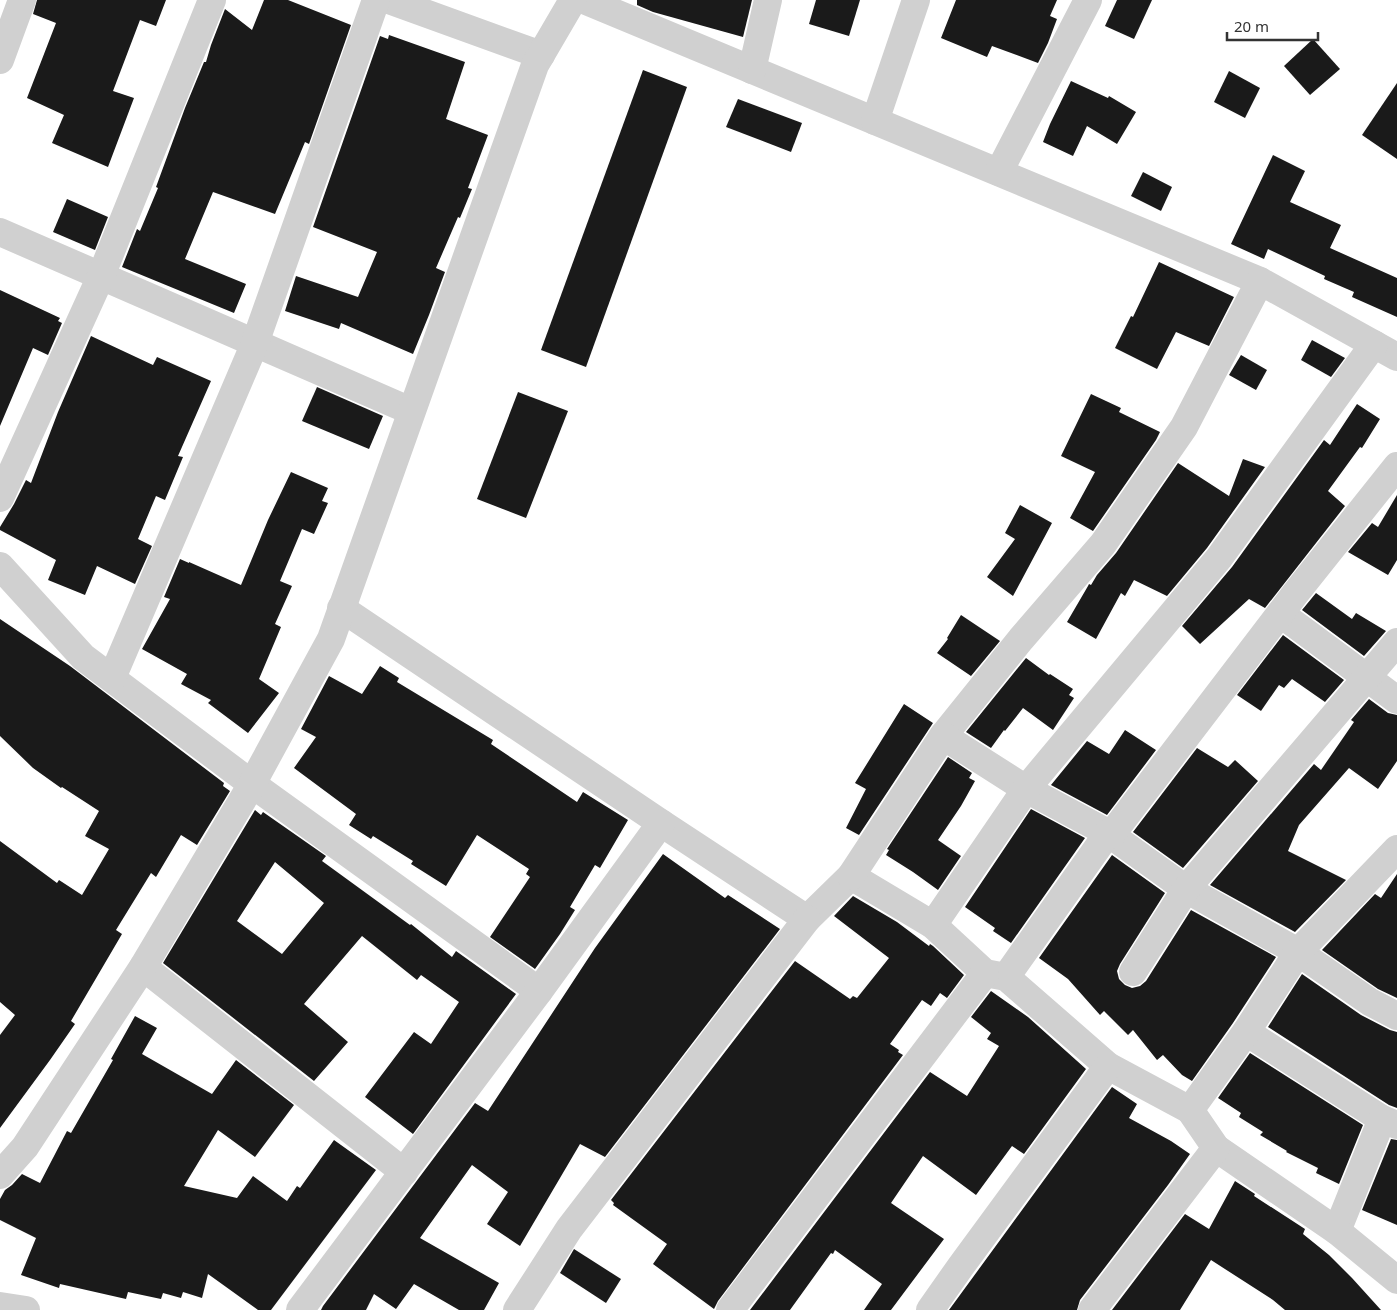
<svg xmlns="http://www.w3.org/2000/svg" width="1397" height="1310" viewBox="0 0 1397 1310" font-family="'Noto Sans',sans-serif">
<style>
.building{fill:#1a1a1a;fill-rule:evenodd}
.lines{fill:none;stroke-linecap:round;stroke-linejoin:round}
.minor{stroke:#d0d0d0;stroke-width:28}
.tertiary{stroke:#d0d0d0;stroke-width:28}
</style>
<rect width="100%" height="100%" fill="#fff"/>
<g class="building">
<polygon points="37,0 166,0 156,26 140,20 113,91 134,98 108,167 52,143 64,115 27,98 56,23 33,14"/>
<polygon points="264,0 288,0 351,25 309,144 305,142 275,214 213,192 185,259 246,284 234,313 122,267 137,229 140,231 158,188 156,187 185,108 204,62 206,62 211,45 225,9 252,30"/>
<polygon points="637,0 752,0 743,37 653,12 637,5"/>
<polygon points="816,0 860,0 849,36 809,24"/>
<polygon points="956,0 1057,0 1050,16 1057,19 1048,43 1038,63 992,46 987,57 941,38"/>
<polygon points="1117,0 1152,0 1134,39 1105,26"/>
<polygon points="389,35 465,62 446,119 488,135 468,188 472,189 460,218 458,217 436,268 445,272 429,315 413,354 341,323 339,329 285,311 296,276 358,297 377,252 313,227 380,36 388,39"/>
<polygon points="1313,39 1340,69 1310,95 1284,66"/>
<polygon points="643,70 687,87 586,367 541,350"/>
<polygon points="1229,71 1260,88 1245,118 1214,102"/>
<polygon points="1071,81 1108,98 1109,96 1136,112 1117,144 1087,126 1073,156 1043,142 1050,124"/>
<polygon points="1397,83 1397,159 1362,135"/>
<polygon points="738,99 802,123 791,152 726,127"/>
<polygon points="1273,155 1305,171 1290,202 1341,225 1330,248 1397,278 1397,317 1352,297 1354,292 1324,279 1325,276 1268,249 1264,259 1231,244"/>
<polygon points="1143,172 1172,187 1161,211 1131,196"/>
<polygon points="67,199 108,217 95,250 53,232"/>
<polygon points="1159,262 1234,297 1209,346 1176,332 1157,369 1115,348 1131,316 1133,317"/>
<polygon points="0,290 60,318 58,321 62,323 48,355 33,348 0,426"/>
<polygon points="91,336 153,365 157,357 211,381 178,456 183,457 165,500 156,496 138,539 152,546 135,584 97,566 85,595 48,580 56,560 0,530 0,527 14,504 26,480 31,483 58,412"/>
<polygon points="1312,340 1345,358 1331,377 1301,360"/>
<polygon points="1241,355 1267,370 1256,390 1229,375"/>
<polygon points="317,387 383,416 369,449 302,421"/>
<polygon points="518,392 568,411 526,518 477,499"/>
<polygon points="1091,394 1121,408 1119,412 1160,432 1156,440 1093,531 1070,518 1095,472 1061,456"/>
<polygon points="1357,404 1380,419 1362,448 1360,447 1328,491 1345,506 1265,608 1249,599 1200,644 1182,626 1232,567 1324,440 1330,445"/>
<polygon points="1243,459 1265,467 1207,548 1167,596 1134,580 1125,596 1121,593 1096,639 1067,622 1088,586 1089,584 1091,585 1097,575 1116,553 1178,463 1229,496"/>
<polygon points="291,472 328,488 322,501 328,503 314,534 302,529 280,581 292,586 275,624 281,627 259,679 279,693 248,733 208,703 211,700 181,684 187,674 142,649 170,599 164,597 180,559 189,563 189,562 241,585 268,520"/>
<polygon points="1397,495 1397,560 1388,575 1348,552 1372,523 1378,527"/>
<polygon points="1020,505 1052,523 1013,596 987,577 1015,539 1005,533"/>
<polygon points="1316,593 1352,619 1356,613 1386,631 1364,656 1302,610"/>
<polygon points="961,615 1000,641 971,676 937,653 948,639 947,638"/>
<polygon points="0,619 70,666 224,783 223,786 230,791 197,845 181,835 156,877 151,873 116,930 122,934 71,1021 75,1024 50,1060 0,1128 0,1035 15,1015 0,1002 0,841 57,883 59,880 82,895 109,849 85,836 99,811 62,787 61,788 33,768 0,736"/>
<polygon points="1283,635 1344,680 1325,702 1292,679 1284,688 1279,685 1261,711 1237,695"/>
<polygon points="1026,658 1049,675 1050,674 1073,689 1069,695 1074,698 1053,730 1023,708 1005,731 1004,730 991,748 966,732"/>
<polygon points="380,666 399,678 397,682 493,740 491,744 577,802 583,792 628,820 600,868 595,865 570,907 575,910 560,934 535,969 490,937 530,877 526,874 529,869 477,835 446,886 411,864 413,861 373,836 371,839 349,825 356,814 294,768 316,737 301,729 329,676 362,694"/>
<polygon points="1369,699 1388,713 1397,715 1397,761 1378,789 1349,768 1299,825 1288,851 1346,880 1295,932 1210,885 1314,764 1321,770 1354,722 1351,720"/>
<polygon points="904,704 933,723 859,835 846,828 866,789 855,783"/>
<polygon points="1125,730 1156,750 1107,815 1051,785 1087,741 1109,754"/>
<polygon points="1197,748 1228,767 1235,760 1258,781 1183,868 1133,832"/>
<polygon points="948,757 972,773 969,778 975,781 961,806 938,840 961,856 938,890 913,872 886,855 889,850 887,849"/>
<polygon points="1031,809 1085,838 1011,943 993,931 995,928 965,907"/>
<path d="M255,810L261,815L263,812L326,856L322,861L410,925L411,924L452,957L456,951L516,994L413,1134L365,1097L414,1032L431,1044L459,1002L421,975L417,980L362,936L304,1004L348,1042L314,1081L163,963ZM275,862L324,903L282,954L237,921Z"/>
<polygon points="663,854 725,898 728,895 780,929 605,1157 580,1144 520,1246 487,1224 508,1192 472,1165 420,1238 499,1283 484,1310 459,1310 414,1284 396,1309 374,1294 366,1310 321,1310 323,1306 475,1103 488,1111 595,948"/>
<polygon points="1112,855 1165,893 1120,964 1117,971 1119,979 1125,985 1132,988 1140,986 1146,981 1191,910 1276,957 1233,1023 1192,1081 1182,1075 1163,1055 1157,1060 1133,1030 1128,1035 1104,1011 1100,1015 1068,979 1039,958"/>
<polygon points="1397,874 1397,998 1378,989 1322,950 1375,894 1381,898"/>
<polygon points="853,896 897,922 929,946 930,944 933,946 964,975 947,998 940,993 931,1006 922,1000 890,1044 899,1050 898,1052 903,1055 718,1301 714,1309 653,1264 667,1244 613,1205 614,1203 611,1200 795,961 850,999 853,996 857,998 889,958 834,916"/>
<polygon points="1302,974 1361,1015 1390,1030 1397,1032 1397,1108 1389,1105 1268,1027"/>
<polygon points="991,991 1028,1017 1086,1069 1024,1154 1012,1146 976,1195 923,1156 891,1203 944,1239 891,1310 864,1310 882,1284 835,1250 833,1254 831,1253 790,1310 750,1310 930,1072 967,1096 999,1046 987,1039 991,1033 971,1017"/>
<polygon points="135,1016 157,1028 142,1054 212,1094 236,1060 294,1105 255,1157 218,1130 184,1186 237,1198 253,1176 287,1201 297,1186 300,1188 334,1140 376,1170 271,1310 258,1310 208,1274 202,1298 183,1292 181,1298 163,1293 161,1299 128,1292 126,1299 60,1284 59,1288 21,1275 36,1238 0,1220 0,1199 5,1190 12,1185 22,1174 40,1183 67,1131 71,1133 113,1060 111,1059"/>
<polygon points="1250,1053 1363,1125 1339,1184 1316,1173 1318,1168 1286,1152 1287,1151 1260,1135 1263,1132 1239,1117 1241,1113 1218,1098"/>
<polygon points="1112,1087 1137,1104 1129,1118 1171,1141 1190,1154 1168,1185 1080,1300 1077,1310 949,1310"/>
<polygon points="1391,1139 1397,1140 1397,1225 1362,1210"/>
<polygon points="1235,1181 1255,1194 1254,1196 1305,1229 1303,1234 1329,1255 1352,1278 1381,1310 1285,1310 1273,1300 1211,1260 1180,1310 1112,1310 1185,1214 1209,1229"/>
<polygon points="574,1249 621,1279 606,1303 560,1273"/>
</g>
<g class="lines">
<g class="minor">
<polyline points="389,0 541,55"/>
<polyline points="584,0 1260,281"/>
<polyline points="0,60 22,0"/>
<polyline points="752,70 768,0"/>
<polyline points="875,121 916,0"/>
<polyline points="999,172 1088,0"/>
<polyline points="0,232 411,411"/>
<polyline points="0,498 101,276 212,0"/>
<polyline points="0,566 83,657 252,784 539,991"/>
<polyline points="341,608 661,823 807,919 851,876 933,925 985,973 1006,977 1108,1066 1190,1110"/>
<polyline points="1281,614 1397,700"/>
<polyline points="112,678 255,343 376,0"/>
<polyline points="943,736 1021,639 1103,544 1184,427 1260,281 1397,357"/>
<polyline points="851,876 943,736 1026,789 1108,833 1186,889 1298,952 1370,1002 1397,1016"/>
<polyline points="933,925 1026,789 1219,558 1374,344"/>
<polyline points="143,967 404,1172"/>
<polyline points="1133,972 1186,889 1397,642"/>
<polyline points="1006,977 1108,833 1111,835 1295,594 1397,466"/>
<polyline points="1246,1032 1382,1119 1397,1125"/>
<polyline points="1216,1148 1337,1231 1382,1119"/>
<polyline points="0,1175 25,1147 143,967 252,784 331,639 535,65 573,0"/>
<polyline points="1337,1231 1397,1280"/>
<polyline points="300,1310 539,991 661,823"/>
<polyline points="517,1310 569,1229 807,919"/>
<polyline points="730,1310 985,973"/>
<polyline points="930,1310 961,1266 1108,1066"/>
<polyline points="1092,1310 1216,1148 1190,1110 1246,1032 1298,952 1397,849"/>
</g>
<polyline class="tertiary" points="0,1306 26,1310"/>
</g>
<path d="M1227 32v8h91v-8" fill="none" stroke="#333333" stroke-width="2.5"/>
<text x="1234" y="32" font-size="15" fill="#333333" stroke="#ffffff" stroke-width="4" paint-order="stroke">20 m</text>
</svg>
